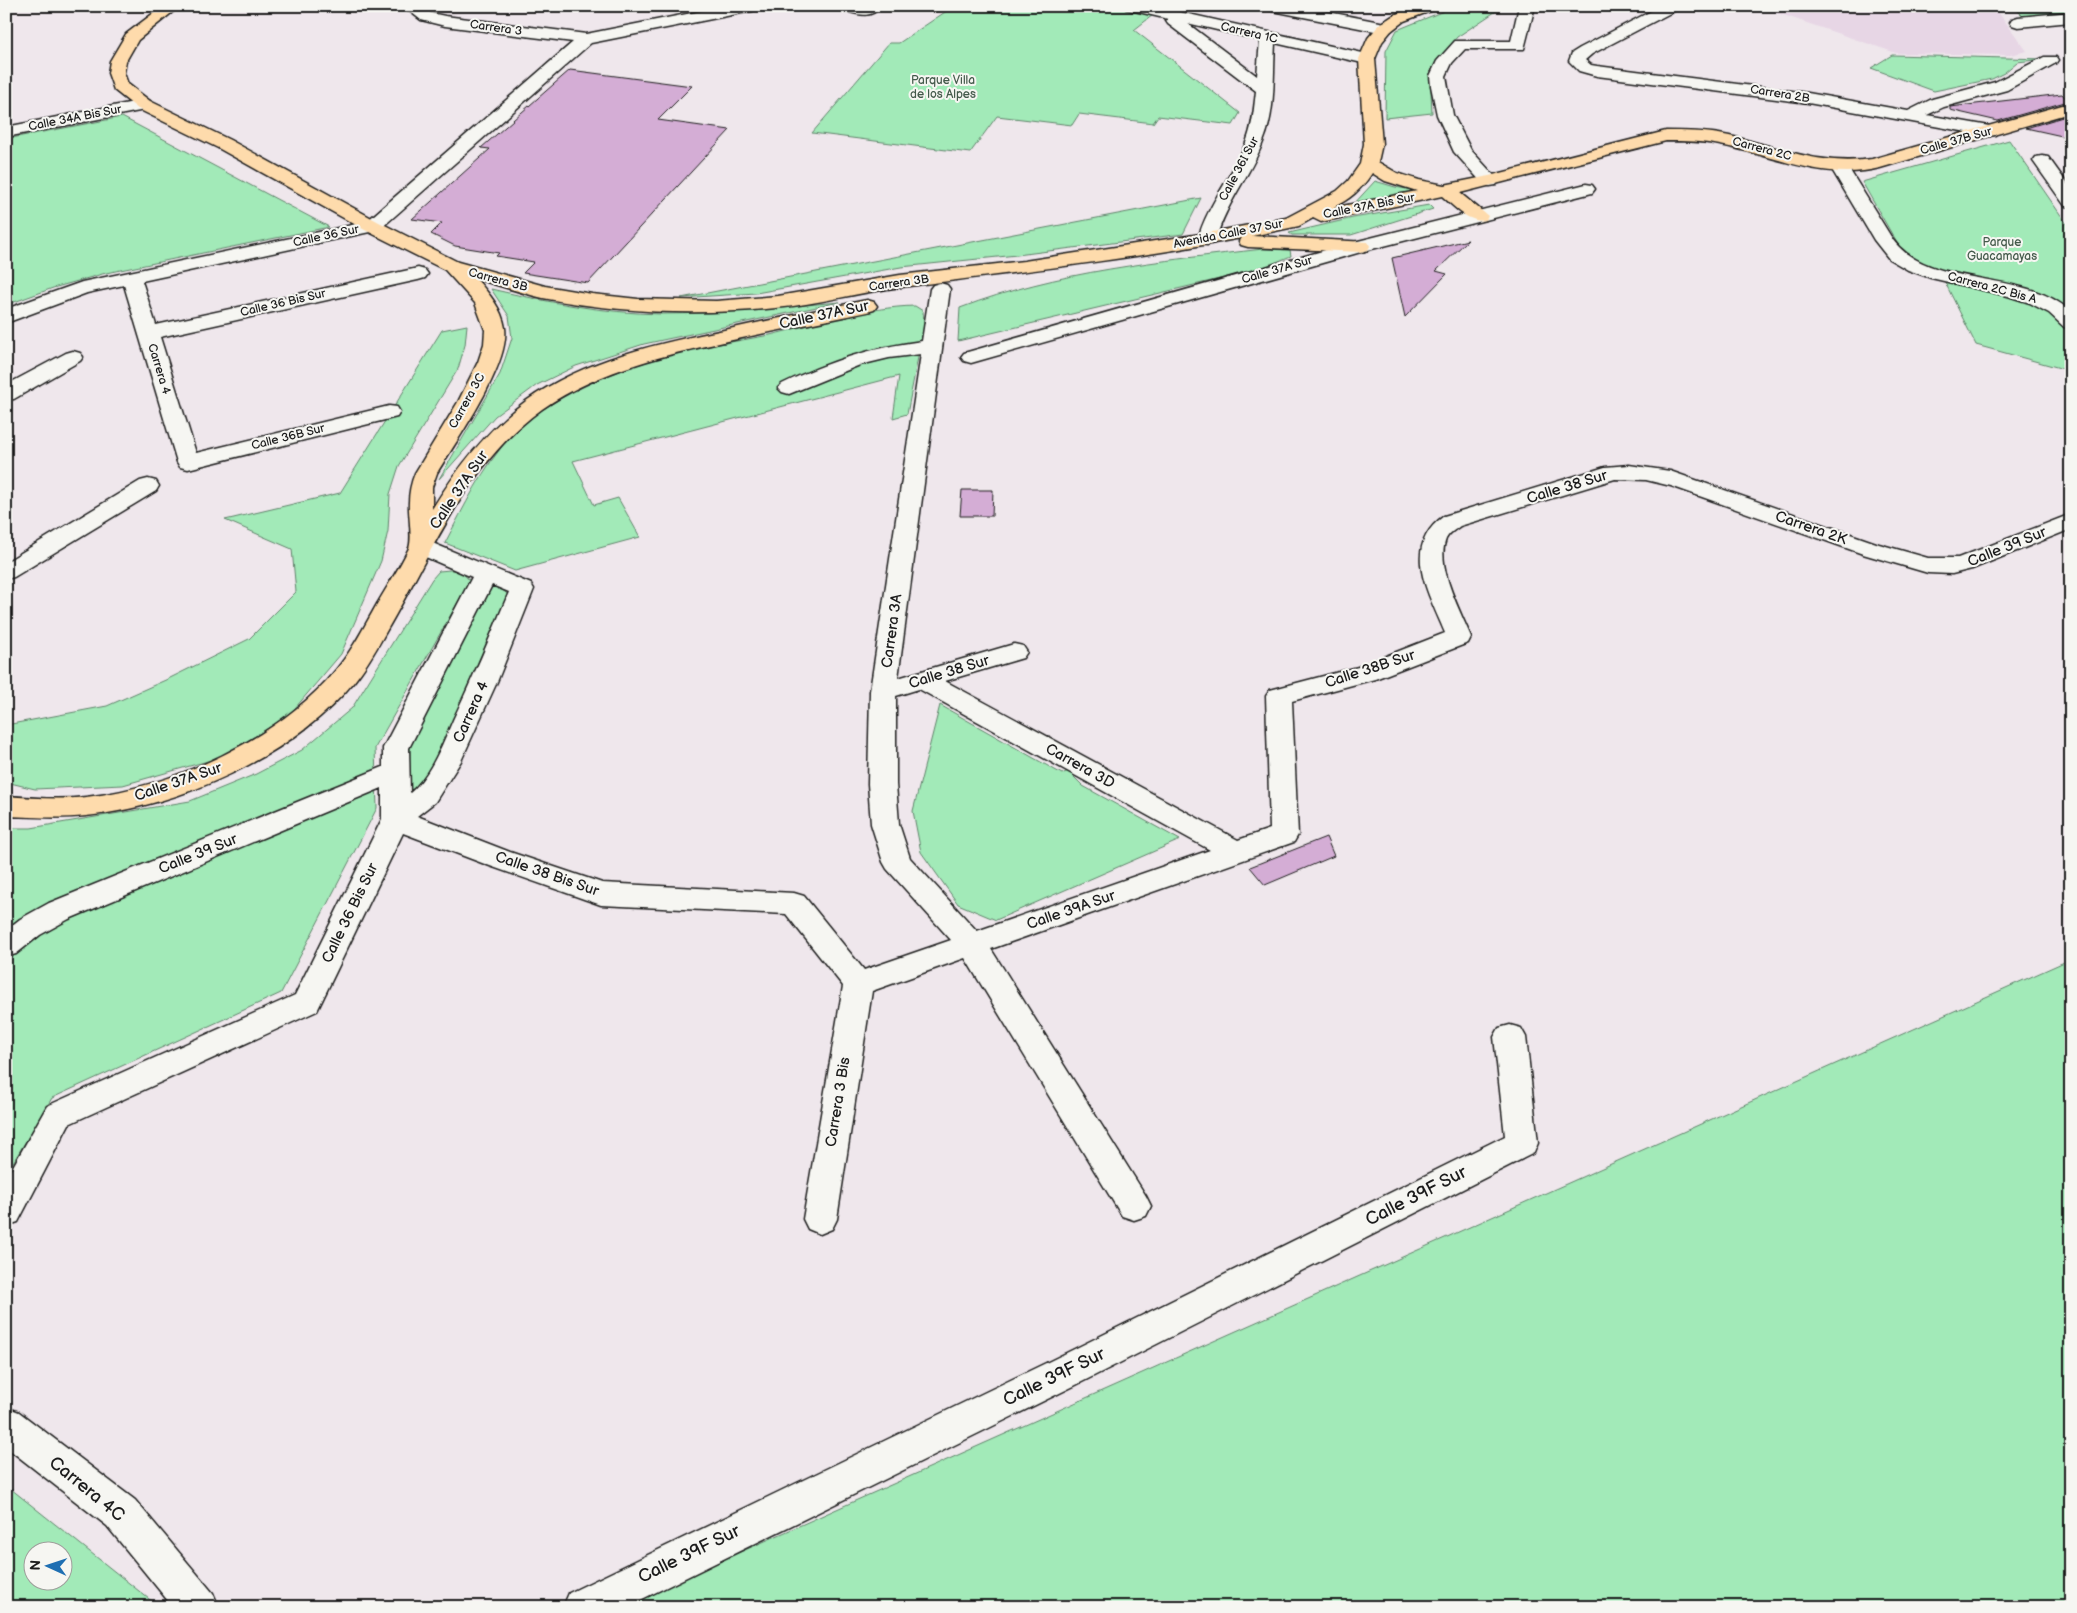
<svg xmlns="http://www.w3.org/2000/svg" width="2077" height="1613" viewBox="0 0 2077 1613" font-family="'Balsamiq Sans',sans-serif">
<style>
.built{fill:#e7d6e5}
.green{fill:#a2eab8;stroke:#5f836a;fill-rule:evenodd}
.building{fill:#d4add5;stroke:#1c1c1c}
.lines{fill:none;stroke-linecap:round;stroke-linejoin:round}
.minor-casing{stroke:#1c1c1c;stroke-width:3}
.major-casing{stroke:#1c1c1c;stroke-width:3}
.minor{fill:#f6f6f2;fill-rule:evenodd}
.major{fill:#fedbac;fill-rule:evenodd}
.labels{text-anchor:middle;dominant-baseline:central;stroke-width:4;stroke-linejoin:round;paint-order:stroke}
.far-street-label{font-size:12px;fill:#1c1c1c;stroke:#f6f6f2}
.far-park-label{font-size:12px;fill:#445a4b;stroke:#f6f6f2}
.street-label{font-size:15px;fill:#1c1c1c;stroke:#f6f6f2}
.near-street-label{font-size:18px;fill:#1c1c1c;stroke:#f6f6f2}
</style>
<rect width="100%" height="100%" fill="#efe7ec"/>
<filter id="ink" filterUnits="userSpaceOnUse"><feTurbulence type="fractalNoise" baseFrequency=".02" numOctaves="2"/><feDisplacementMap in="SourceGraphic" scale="10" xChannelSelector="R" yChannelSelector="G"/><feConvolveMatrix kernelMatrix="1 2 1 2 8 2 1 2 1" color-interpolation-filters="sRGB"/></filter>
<g filter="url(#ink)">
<polygon class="built" points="1761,6 1990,6 2001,16 2027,51 2010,55 1896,53 1759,7"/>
<g class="green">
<polygon points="954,6 1132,6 1158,11 1134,30 1240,113 1233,125 1158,116 1153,123 1079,114 1072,125 997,116 970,153 812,133 889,43 899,43"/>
<polygon points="1456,6 1504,6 1457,37 1430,71 1432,113 1385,118 1386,51 1397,30"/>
<polygon points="2013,6 2071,6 2071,12 2023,16"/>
<polygon points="1892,55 2045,59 2017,62 2004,73 1992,79 1934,91 1871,68"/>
<polygon points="122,117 329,227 106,273 53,288 6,305 6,139"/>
<polygon points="2009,140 2071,230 2071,371 1976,345 1938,268 1905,257 1862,182"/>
<polygon points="1375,181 1395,187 1424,192 1352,206"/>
<polygon points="1201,198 1183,234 1017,255 901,267 756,293 681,298"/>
<polygon points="1429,205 1433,209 1351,235 1292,235 1289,233 1353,218"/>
<path d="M1263,249L1290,250L1291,256L1253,271L958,341L960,308C1057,271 1160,261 1263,249Z"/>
<path d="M491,289C547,302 603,313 661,314C721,314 780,307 840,302L644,344L576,366L537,385L495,416L439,479L500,374L512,338L509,316Z"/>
<path d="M915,306L923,311L924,326L907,414L893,418L899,376L573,461L594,505L618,498L640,537L515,571L445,543C464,507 483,467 510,437C550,393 636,362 692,349C718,344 744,340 770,335C816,324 867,307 915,306Z"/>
<polygon points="467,325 465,345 458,369 399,466 390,494 388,531 381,561 341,654 290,714 225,756 123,785 35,789 6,782 6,725 107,706 170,678 249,639 296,592 292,549 225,520 340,493 442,330"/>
<polygon points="450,570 460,570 470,581 375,748 377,808 281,993 52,1098 6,1174 6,828 31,828 190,801 256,774 302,750 352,708 432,579 439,571"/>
<polygon points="492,582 510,596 428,782 409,795 410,745"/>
<polygon points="940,705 1062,774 1068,771 1083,786 1180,840 996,920 958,904 921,852 913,811"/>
<polygon points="2071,959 2071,1607 617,1607"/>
<path d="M6,1485L159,1607H6ZM32,1550H62V1580H32Z"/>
</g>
<g class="building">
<polygon points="570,70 692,86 658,120 730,130 588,283 523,273 534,262 496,256 499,253 455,246 431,234 442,223 412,219 490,149 481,148"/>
<polygon points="2062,94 2070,103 2065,102 1998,121 1950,110 1950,107"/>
<polygon points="2066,116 2071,117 2071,138 2026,128"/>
<polygon points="1468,240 1436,271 1447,274 1405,317 1392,258"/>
<polygon points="962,490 993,490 992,516 960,516"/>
<polygon points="1326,837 1334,856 1265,885 1250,867"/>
</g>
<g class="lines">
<defs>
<g id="minor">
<polygon points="403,6 421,6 431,13 445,16 586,34 727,6 759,6 757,9 752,11 591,43 379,230 142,281 156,325 418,268 425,270 428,274 425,278 418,280 160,337 196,453 389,406 397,407 400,412 397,417 196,467 188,469 180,467 177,462 124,285 87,293 6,323 6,309 82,282 366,222 573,42 445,26 421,20"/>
<path d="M837,6H881C870,21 854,13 839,9Z"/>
<path d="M1124,6H1153L1367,54L1373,56L1375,59L1373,62L1367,64L1275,43C1273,76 1276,112 1263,142C1250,176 1226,203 1216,239L1214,243L1207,245L1200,243L1198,239C1208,203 1234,175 1247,140C1253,124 1254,108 1256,91L1168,24L1166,21L1168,19L1126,9ZM1187,23L1260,40L1257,76Z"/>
<polygon points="1266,6 1298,6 1385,23 1391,25 1393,28 1391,31 1385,33 1273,11 1268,9"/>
<polygon points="1519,6 1535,6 1524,49 1465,49 1452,63 1446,76 1453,115 1471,150 1499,181 1496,185 1490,186 1484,185 1454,152 1437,115 1431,86 1430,76 1437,61 1455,41 1511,41"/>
<polygon points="1661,6 1680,6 1678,9 1592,54 1585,60 1591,65 1597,66 1808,93 1908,111 1932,99 1995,82 2044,57 2056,57 2058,60 2056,63 2007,90 1944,107 1927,115 1995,127 1998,131 1995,135 1989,136 1808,103 1597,76 1579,71 1569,61 1572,53 1580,48"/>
<polygon points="2071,12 2071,22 2018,27 2012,25 2010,22 2012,19 2018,17"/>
<polygon points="144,100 150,101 152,105 150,109 6,137 6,127"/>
<polygon points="2042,156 2048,157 2071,189 2071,207 2065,206 2033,161 2036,157"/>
<path d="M1840,163L1846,164L1893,240C1930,290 2026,268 2071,312V329L2064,327L2049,313L2030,303L2008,296L1931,278L1908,270L1889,259L1874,240L1831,168L1834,164Z"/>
<polygon points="1586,184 1592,185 1595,189 1592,193 1368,250 978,361 971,363 964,361 961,357 964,353 1354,242"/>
<path d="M940,283L947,285L950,289L898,678L1014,644L1023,646L1027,652L1023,658L945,681L1238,840L1270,829L1266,696L1270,690L1358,667L1445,633C1429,594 1400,547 1444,516L1605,467L1629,465L1670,471L1879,544L1928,558H1958L2071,514V529L1972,569L1952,574L1928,573L1863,554L1671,486L1646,480L1615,479L1460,526C1455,530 1449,533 1446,539C1435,566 1461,612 1471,637L1468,643L1375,679L1292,701L1298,835L1294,842L991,949L1146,1196L1151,1206L1146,1216L1134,1220L1122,1216L965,958L872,991L837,1219L832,1229L820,1234L808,1229L803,1219L843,986L786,914L601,905L490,866L403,833L317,1011L69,1124L18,1222L6,1226V1179L47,1106L295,995L382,819V788L69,919L40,935L16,954L6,957V930L20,919L49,903L383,767V748L472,577L414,552L410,547L414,542L422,540L430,542L531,584L534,589L497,682L461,761L435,802L417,816L510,852L602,883L794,893L804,896L864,970L951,940L887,869L883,862L871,824L868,784L870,691L921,354L889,358L860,365L789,394L782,392L778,388L782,384C830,361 869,348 922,341L930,289L933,285ZM492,585L509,592C491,635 473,678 453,720C442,745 431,775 410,793L409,748ZM919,689L1210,850L977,931L910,858L899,824L896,784V696Z"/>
<polygon points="73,351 80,353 83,357 80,361 14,399 6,400 6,385 66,353"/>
<polygon points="148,479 156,481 159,486 156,491 14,577 6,579 6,562 140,481"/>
<polygon points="1510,1025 1521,1028 1526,1037 1538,1143 1534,1153 1074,1386 626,1607 563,1607 569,1593 1048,1362 1505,1136 1494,1037 1499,1028"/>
<polygon points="6,1407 19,1412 135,1500 213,1593 219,1607 173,1607 107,1526 6,1447"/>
</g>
<path id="major" d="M163,6H180L138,40L126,61L124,73L128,84L150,101L230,140L379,222L458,262L545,286L592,294L638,299L716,301L778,296L900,275L1024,261L1207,233L1286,218L1337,191L1348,181L1360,164L1364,144L1359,59L1368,38L1379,25L1394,15L1416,6H1438L1436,9L1404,21L1391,31L1382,42L1375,59L1382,144L1378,162L1397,173L1419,180L1444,185L1489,176L1666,131C1684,131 1701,131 1719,134C1776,144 1813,167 1872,159L2066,104L2071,105V115L2066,114L1880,168C1824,182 1774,155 1720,145C1702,141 1684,141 1666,141L1460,193L1488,216L1486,220C1469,224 1454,206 1442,196L1321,222L1313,218L1299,226L1252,236L1368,242L1370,246L1368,250L1361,252L1248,247L1241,245L1239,241L1241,238C1129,260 1015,272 902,287C860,292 818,304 776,308C698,316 620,313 543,298C521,293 498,285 476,279C489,293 502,309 505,328C510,365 457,440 437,473L432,487V509C457,469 487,429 526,401C585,359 659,343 729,329C775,319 821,309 867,300L874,302L877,306L874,310L867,312C825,321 783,329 742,338C673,353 601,368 542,409C467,463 432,553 387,630C377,648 366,667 353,683C292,757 179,806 86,816C59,819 33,817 6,816V796C33,798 59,800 86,797C173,787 278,739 335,671C352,651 364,627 377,604C388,585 400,567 409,548C413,538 408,514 409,502C409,492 411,483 415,473L458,402L478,362L484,344L485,330L475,303L445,270L365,230L218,148L138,109L114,90L108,73L110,61L126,34ZM1372,173L1385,181L1417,191L1332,208C1350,199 1361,190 1372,173Z"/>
</defs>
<use href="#minor" class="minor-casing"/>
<use href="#major" class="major-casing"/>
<use href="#minor" class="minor"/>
<use href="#major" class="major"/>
</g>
</g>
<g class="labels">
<g class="far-street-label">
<text transform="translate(496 28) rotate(8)">Carrera 3</text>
<text transform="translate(1249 33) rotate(13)">Carrera 1C</text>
<text transform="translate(1780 94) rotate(9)">Carrera 2B</text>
<text transform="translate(75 118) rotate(-11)">Calle 34A Bis Sur</text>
<text transform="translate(1956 141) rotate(-16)">Calle 37B Sur</text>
<text transform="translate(1762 149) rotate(15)">Carrera 2C</text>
<text transform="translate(1239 169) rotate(-62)">Calle 36I Sur</text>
<text transform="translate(1369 206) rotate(-11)">Calle 37A Bis Sur</text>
<text transform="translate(1228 234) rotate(-11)">Avenida Calle 37 Sur</text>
<text transform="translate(326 236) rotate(-12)">Calle 36 Sur</text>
<text transform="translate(1277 270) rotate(-16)">Calle 37A Sur</text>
<text transform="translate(498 280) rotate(15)">Carrera 3B</text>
<text transform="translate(899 283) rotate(-8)">Carrera 3B</text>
<text transform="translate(1992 288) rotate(15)">Carrera 2C Bis A</text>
<text transform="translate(283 303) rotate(-13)">Calle 36 Bis Sur</text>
<text transform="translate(159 369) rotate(73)">Carrera 4</text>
<text transform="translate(467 401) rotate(-61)">Carrera 3C</text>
<text transform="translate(288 437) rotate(-14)">Calle 36B Sur</text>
</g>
<g class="far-park-label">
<text x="943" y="80">Parque Villa<tspan x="943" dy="14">de los Alpes</tspan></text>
<text x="2002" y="242">Parque<tspan x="2002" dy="14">Guacamayas</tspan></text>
</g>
<g class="street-label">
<text transform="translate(824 315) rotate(-12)">Calle 37A Sur</text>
<text transform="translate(1567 487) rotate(-17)">Calle 38 Sur</text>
<text transform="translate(459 490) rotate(-56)">Calle 37A Sur</text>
<text transform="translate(1811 528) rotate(19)">Carrera 2K</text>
<text transform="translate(2007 547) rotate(-22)">Calle 39 Sur</text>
<text transform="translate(892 631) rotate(-82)">Carrera 3A</text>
<text transform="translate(1370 669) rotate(-18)">Calle 38B Sur</text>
<text transform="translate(949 672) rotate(-17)">Calle 38 Sur</text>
<text transform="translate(471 712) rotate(-66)">Carrera 4</text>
<text transform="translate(1080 766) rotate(29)">Carrera 3D</text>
<text transform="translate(178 782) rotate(-19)">Calle 37A Sur</text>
<text transform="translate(198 854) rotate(-22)">Calle 39 Sur</text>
<text transform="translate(547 874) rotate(19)">Calle 38 Bis Sur</text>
<text transform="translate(1071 910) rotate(-19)">Calle 39A Sur</text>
<text transform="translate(350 913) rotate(-64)">Calle 36 Bis Sur</text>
<text transform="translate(838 1102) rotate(-81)">Carrera 3 Bis</text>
</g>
<g class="near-street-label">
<text transform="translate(1416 1196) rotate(-27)">Calle 39F Sur</text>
<text transform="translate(1054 1377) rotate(-26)">Calle 39F Sur</text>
<text transform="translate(87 1489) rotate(39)">Carrera 4C</text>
<text transform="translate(689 1554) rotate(-26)">Calle 39F Sur</text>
</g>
</g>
<rect width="2077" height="1613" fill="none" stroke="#f6f6f2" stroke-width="25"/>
<rect x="12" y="12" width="2052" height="1588" fill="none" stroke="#1c1c1c" stroke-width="2" filter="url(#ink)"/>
<g transform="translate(48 1566) rotate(273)"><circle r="24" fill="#f6f6f2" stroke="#9f9f9c"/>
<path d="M0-4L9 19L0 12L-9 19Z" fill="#1f6fb2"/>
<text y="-8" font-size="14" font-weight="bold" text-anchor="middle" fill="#1c1c1c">N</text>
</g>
</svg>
